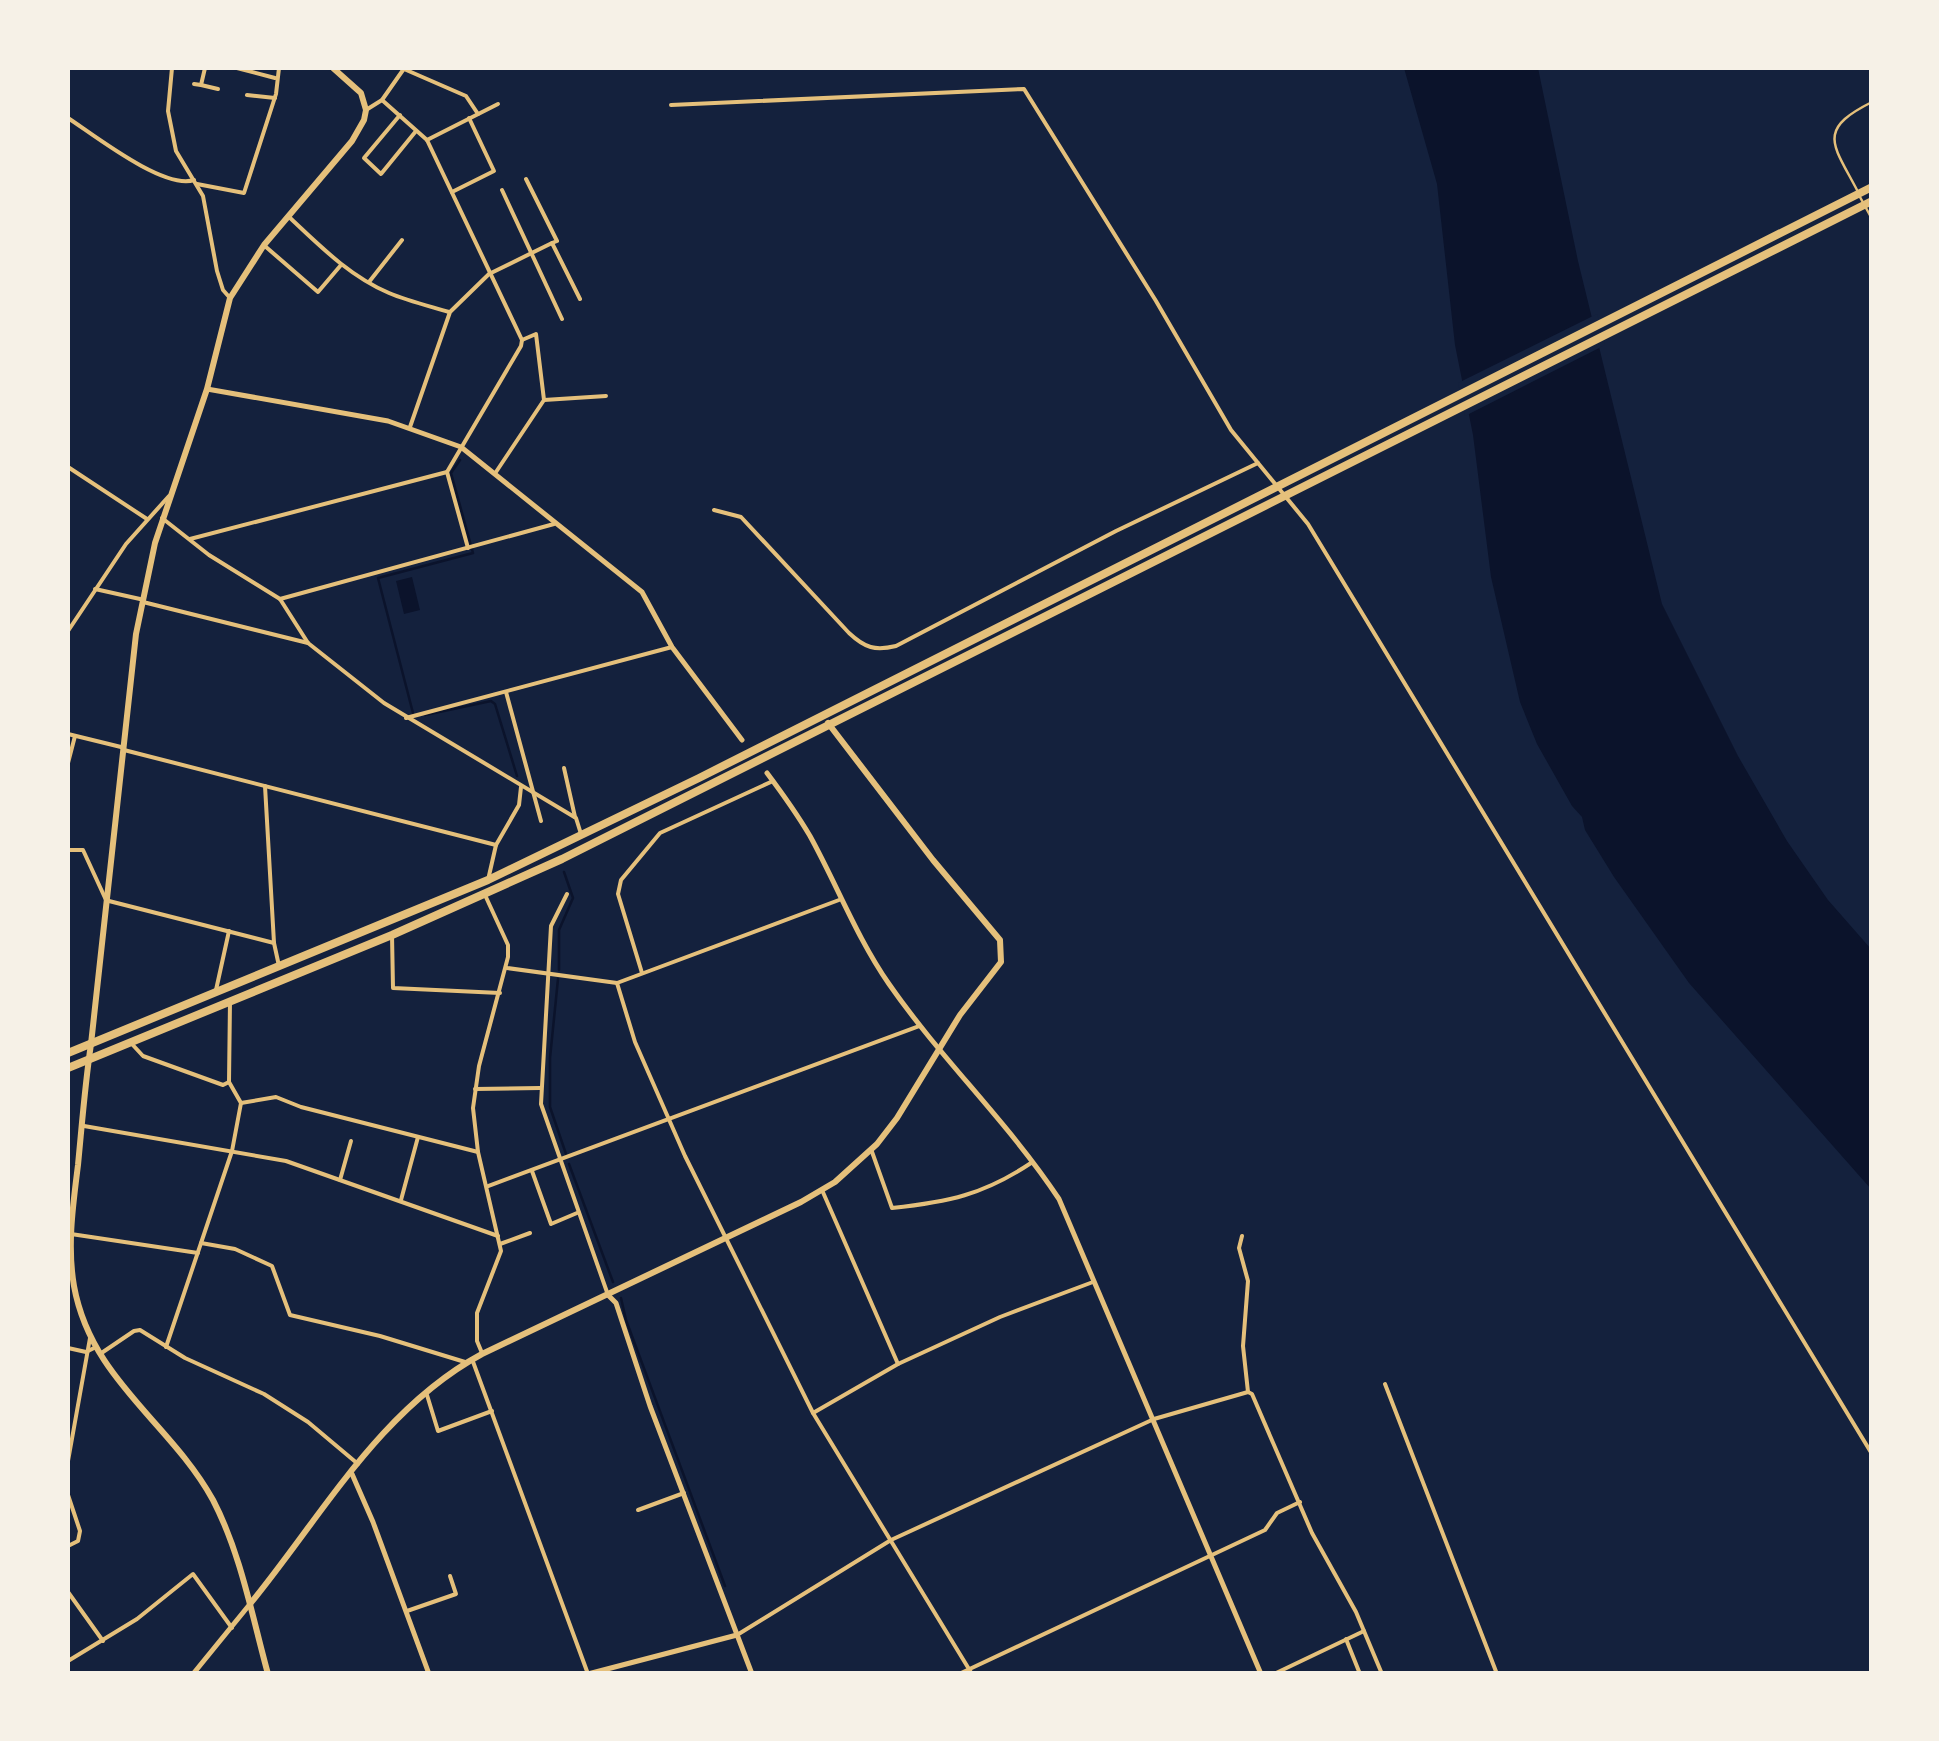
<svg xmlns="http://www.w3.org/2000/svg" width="1939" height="1741" viewBox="0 0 1939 1741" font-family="Ubuntu,sans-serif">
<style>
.water{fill:#0b132b}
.pier{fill:#14213d}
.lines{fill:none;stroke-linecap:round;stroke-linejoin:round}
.stream{stroke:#0b132b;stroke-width:2.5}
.service{stroke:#e5c07b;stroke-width:2.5}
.minor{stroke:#e5c07b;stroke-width:4}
.tertiary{stroke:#e5c07b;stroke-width:5}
.secondary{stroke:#e5c07b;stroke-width:6}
.primary{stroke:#e5c07b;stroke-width:6}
.trunk{stroke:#e5c07b;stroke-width:8}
</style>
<rect width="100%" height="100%" fill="#14213d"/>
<g class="water">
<polygon points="1404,68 1538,68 1578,261 1662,604 1738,756 1787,841 1828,900 1871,949 1871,1189 1689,983 1614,877 1585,830 1582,817 1572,806 1537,744 1520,702 1491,577 1473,435 1455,345 1437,184"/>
<polygon points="412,577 420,610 404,614 396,581"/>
</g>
<polygon class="pier" points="1597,314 1605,345 1465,416 1458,383"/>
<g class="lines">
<g class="stream">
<polyline points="413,713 378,578 473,553 451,473 460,460"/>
<polyline points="425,715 491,701 495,704 517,776"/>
<polyline points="559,970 559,930 573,898 564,872"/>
<polyline points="558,979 550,1058 550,1107 566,1154"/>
<polyline points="569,1164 613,1282"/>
<polyline points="621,1298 626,1320 725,1586"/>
</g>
<g class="service">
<path d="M1857,190C1833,144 1816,130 1872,102"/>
<polyline points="1860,197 1872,219"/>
</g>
<g class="minor">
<polyline points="172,68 168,111 176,151 203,196 217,271 223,290 230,298"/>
<polyline points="237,68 275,78"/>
<polyline points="404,69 466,96 478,114"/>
<polyline points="194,84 201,85 205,68"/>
<polyline points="201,85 218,89"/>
<polyline points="247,95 275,98"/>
<polyline points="671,105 1024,89 1156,301 1231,430 1308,524 1872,1454"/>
<polyline points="366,110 382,100 403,70"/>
<polyline points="400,115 364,158 381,174 416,131"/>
<path d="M68,118C94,135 164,190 194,180"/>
<polyline points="427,140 498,104"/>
<polyline points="526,179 557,241 552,243 580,299"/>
<polyline points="197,184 244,193 276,94 279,68"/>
<polyline points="502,190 562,319"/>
<polyline points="452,192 494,171 469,118"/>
<path d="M288,216C319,245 349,276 389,293C408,301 429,306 449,312"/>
<polyline points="266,247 318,292 341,265"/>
<polyline points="369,282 402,240"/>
<polyline points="544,400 606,396"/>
<polyline points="410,427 450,312 489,274 552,243"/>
<polyline points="68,467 147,519"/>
<polyline points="447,472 468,548"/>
<polyline points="496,472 544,400 536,334 522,340"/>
<path d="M714,510L741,517L849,633C865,648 875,651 896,646L1116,531L1258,463"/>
<polyline points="162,518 209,555 280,599 308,643 384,703 576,818 581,834"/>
<polyline points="190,539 447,472 521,346 522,340 427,140 382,100"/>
<polyline points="95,589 140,599"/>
<polyline points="280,599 554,524"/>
<polyline points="143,602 308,643"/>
<polyline points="68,631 126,544 169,496"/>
<polyline points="506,692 541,821"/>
<polyline points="406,718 672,647"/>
<polyline points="68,734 121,747"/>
<polyline points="124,750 496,845"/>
<polyline points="68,763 75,736"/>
<polyline points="564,768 575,817"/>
<polyline points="265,786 274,943 279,966"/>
<polyline points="68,850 83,850 106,900"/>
<polyline points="488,880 496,845 519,805 521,787"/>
<polyline points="567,894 551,926 541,1104 608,1295"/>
<polyline points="109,901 274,943"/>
<polyline points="392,935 393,988 500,993"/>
<polyline points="507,968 617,983 839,900"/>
<polyline points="642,973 618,894 621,880 660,833 773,781"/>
<polyline points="617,983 635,1042 685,1156 813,1413 972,1674"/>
<polyline points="216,990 229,931"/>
<polyline points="131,1043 143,1056 223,1085 229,1082"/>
<polyline points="475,1089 540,1088"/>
<polyline points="241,1103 276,1097 301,1107 478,1152"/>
<polyline points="84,1126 286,1161 498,1236"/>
<path d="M871,1149L892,1208C948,1202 983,1195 1031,1163"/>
<polyline points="532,1171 551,1224 577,1213"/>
<polyline points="340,1180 351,1141"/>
<polyline points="488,1186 919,1026"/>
<polyline points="822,1190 898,1364"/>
<polyline points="401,1200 418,1137"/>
<polyline points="71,1234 198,1253"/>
<polyline points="1242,1236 1239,1248 1248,1281 1243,1346 1248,1392 1252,1394 1312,1533 1356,1612 1382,1674"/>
<polyline points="201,1243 235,1249 272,1266 290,1315 380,1336 465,1362"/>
<polyline points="500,1244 530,1233"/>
<polyline points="166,1347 232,1151 241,1103 229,1082 230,1001"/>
<polyline points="68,1348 86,1352 94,1348"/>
<polyline points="482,1353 477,1341 477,1313 501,1251 478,1152 473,1108 479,1066 508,957 508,945 485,895"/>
<polyline points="100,1354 134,1331 140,1330 185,1358 264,1394 308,1422 358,1464"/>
<polyline points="472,1359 588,1674"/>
<polyline points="1385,1384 1497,1674"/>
<polyline points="427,1395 438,1431 492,1411"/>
<polyline points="813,1413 898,1364 1000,1317 1093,1282"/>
<polyline points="68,1461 90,1338"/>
<polyline points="68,1495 80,1531 78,1541 68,1546"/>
<polyline points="638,1510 684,1493"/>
<polyline points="68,1592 103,1641"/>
<polyline points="407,1611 456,1594 450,1576"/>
<polyline points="737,1635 891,1540 1154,1419 1248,1392"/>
<polyline points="1346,1639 1360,1674"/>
<polyline points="68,1661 137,1619 193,1574 232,1628"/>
<polyline points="959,1674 1265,1530 1277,1513 1300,1502"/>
<polyline points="1274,1674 1364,1631"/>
</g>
<g class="tertiary">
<polyline points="207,389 388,421 461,447 642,592 672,647 742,740"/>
<path d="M767,773C782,793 797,814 810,836C837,885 857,938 889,984C941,1059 1008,1122 1059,1199L1261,1674"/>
<polyline points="608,1295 616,1303 650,1406 752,1674"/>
<polyline points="352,1474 373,1522 429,1674"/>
<polyline points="193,1674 250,1604"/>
<polyline points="588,1674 737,1635"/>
</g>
<g class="secondary">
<polyline points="91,1044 136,634 155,543 207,389 230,298 264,245 352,141 364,120 366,110 361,93 333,68"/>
<path d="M250,1604C322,1516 380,1409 482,1354L801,1202L835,1182L877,1144L897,1118L960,1015L1001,962L1000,940L933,860L828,723"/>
</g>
<path class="primary" d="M91,1044C85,1084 82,1124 78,1165C73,1205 67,1246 74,1286C91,1380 170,1422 213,1500C241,1554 252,1616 268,1674"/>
<g class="trunk">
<polyline points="68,1053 488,880 699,778 1872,187"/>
<polyline points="68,1068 392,935 562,859 1872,201"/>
</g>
</g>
<rect width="1939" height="1741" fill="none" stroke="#f6f1e7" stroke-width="140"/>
</svg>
